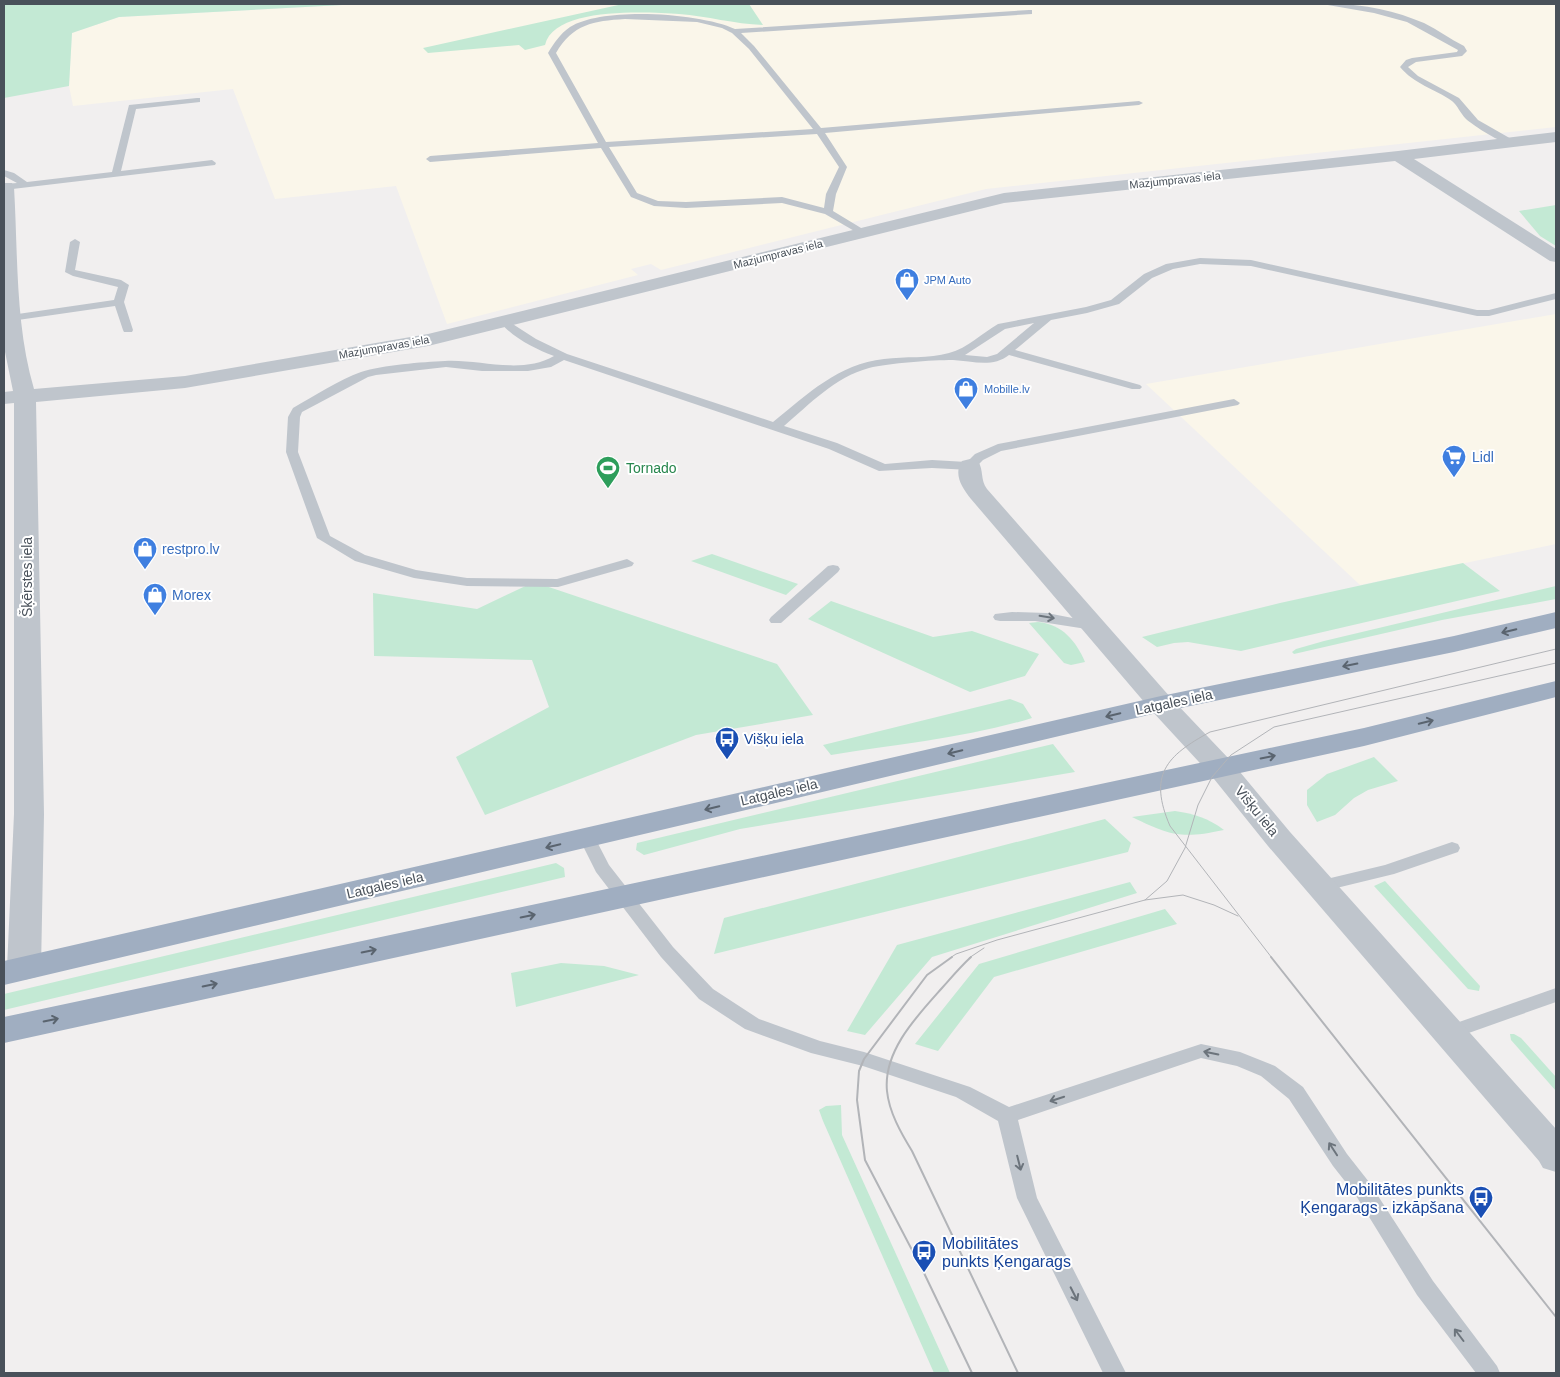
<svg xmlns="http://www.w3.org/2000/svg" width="1560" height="1377" viewBox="0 0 1560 1377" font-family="Arial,sans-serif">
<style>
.commercial{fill:#faf6ea}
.green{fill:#c3e9d4}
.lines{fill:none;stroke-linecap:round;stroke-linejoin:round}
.service{fill:#bfc5cc;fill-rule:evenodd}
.minor{fill:#bfc5cc;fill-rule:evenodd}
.tertiary{fill:#bfc5cc;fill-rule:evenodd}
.trunk{fill:#a0aec1;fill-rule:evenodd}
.tram-far1{stroke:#b2b4b8;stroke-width:1}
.tram{stroke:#b2b4b8;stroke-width:2}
.oneway{stroke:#6c747c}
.oneway2{stroke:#5a646f}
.labels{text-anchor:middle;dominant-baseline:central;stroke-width:4;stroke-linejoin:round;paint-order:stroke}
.far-street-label{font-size:11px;fill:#49515a;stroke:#fff}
.far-shop-label{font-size:11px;fill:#366cbe;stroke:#fff;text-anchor:start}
.shop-label{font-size:14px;fill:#366cbe;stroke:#fff;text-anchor:start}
.leisure-label{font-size:14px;fill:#27864d;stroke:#fff;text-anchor:start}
.street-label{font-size:14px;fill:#49515a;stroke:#fff}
.transit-label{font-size:14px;fill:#164399;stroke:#fff;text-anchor:start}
.near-transit-label{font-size:16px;fill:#164399;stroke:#fff;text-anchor:end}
</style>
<rect width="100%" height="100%" fill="#f1efef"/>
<g class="commercial">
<polygon points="361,4 1556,4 1556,127 986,189 661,270 651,264 631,269 638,275 447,324 396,186 275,199 233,89 73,106 69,86 72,33 119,17"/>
<polygon points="1556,314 1556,544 1360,585 1146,384"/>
</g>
<g class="green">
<polygon points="4,4 361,4 119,17 72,33 69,86 4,98"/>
<path d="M623,4H749L763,25C734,24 707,16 679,14C648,12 554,6 545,45L525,50L519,45L428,53L423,48Z"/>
<polygon points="1556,205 1556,246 1540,236 1519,211"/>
<polygon points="712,554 798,584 786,595 691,561"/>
<polygon points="1463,563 1500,591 1241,651 1188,642 1174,643 1157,647 1142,637 1280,603"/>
<polygon points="534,582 777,664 813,715 696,735 485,815 456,757 549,707 532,660 374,656 373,593 477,609"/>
<polygon points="1556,586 1556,599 1442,620 1294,654 1292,652 1296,649 1324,641"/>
<polygon points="831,601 933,637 972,631 1039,654 1025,676 970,692 808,619"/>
<path d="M1038,622C1062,624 1076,641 1085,662L1071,665L1064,663L1029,623Z"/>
<path d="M1010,699L1023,704L1032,718C967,738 898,744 831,755L823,745Z"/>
<polygon points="1053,744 1075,772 740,829 644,855 636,850 637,843"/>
<polygon points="1374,757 1398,781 1368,790 1354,798 1335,815 1317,822 1307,805 1307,790 1327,774"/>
<path d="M1175,811C1195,814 1208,818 1224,830C1181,839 1171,836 1132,817Z"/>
<polygon points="1105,819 1131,843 1128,852 714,954 724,918"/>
<polygon points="556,863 564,868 565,877 4,1010 4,994"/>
<polygon points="1385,881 1480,986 1479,991 1468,989 1374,886"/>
<polygon points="1130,882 1137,893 932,957 865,1035 847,1031 897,945"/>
<polygon points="1165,909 1177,924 994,977 938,1051 915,1044 979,964"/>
<polygon points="561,963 604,966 639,975 516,1007 511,973"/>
<polygon points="1510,1034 1514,1034 1521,1038 1556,1077 1556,1091 1511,1040"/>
<polygon points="841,1105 842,1135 950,1373 934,1373 823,1121 819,1110 826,1106"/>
</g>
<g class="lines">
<g class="service">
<path d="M1322,4C1355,2 1394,10 1424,23C1438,30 1450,39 1464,46L1467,51L1462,56L1416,62L1408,67L1418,76L1459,98L1478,120L1513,140V144C1503,145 1474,126 1466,119C1460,113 1458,106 1452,101C1435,89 1414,84 1400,67L1406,60L1412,58L1457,52L1458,50L1407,22L1374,13Z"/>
<path d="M1029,10H1032V14L741,33L754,46L821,128L1139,101L1143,103L1139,105L825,133L847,167L836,194L833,211L866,231L868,233L863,236L825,214L782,203L686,208L654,206L631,197L601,148L430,162L426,159L430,156L598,143L548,53C554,43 560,34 570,27C603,6 701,13 735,29ZM625,19L697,22L722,28L732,33L749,49L813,129L606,142L556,53C573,24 593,21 625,19ZM817,134L839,167L826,194L824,208L782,197L686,202L658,201L637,193L609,147Z"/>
<polygon points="197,98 200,98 200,102 136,109 121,171 212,160 216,163 215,165 4,190 4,184 17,183 4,176 4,170 14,173 27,182 112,172 129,105"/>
<polygon points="75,239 80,242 75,270 121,280 129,285 124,302 133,330 132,332 124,332 123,330 115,306 4,322 4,316 114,300 118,287 73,276 65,272 70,242"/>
<path d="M1200,258L1251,260L1477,310H1489L1556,293V299L1489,316H1477L1251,266L1200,264L1173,269L1152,278L1119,304L1087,313L1051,320L1015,350L1140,385L1142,387L1140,389H1132L1009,355C993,368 972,361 953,360C932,360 889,363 869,368C835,377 810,404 784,426L837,443L885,464L932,460L967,462L975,454L998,444L1234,399L1240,403L1238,405L1001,451L983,460L974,469L970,470L932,468L879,471L829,449L564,360L551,367L528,371H482L446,367L376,375L368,377L302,412L300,417L298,452L330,536L365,555L416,570L467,578L557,579L627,559L634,563L632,566L558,587L467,586L414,578L355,561L317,538L286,452L288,417L293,408C314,396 339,380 361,372C383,365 422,362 445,361C480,359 521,375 554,356C535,349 513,338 500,322L505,319L536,339L567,354L773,422C808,394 838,364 884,359C905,356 929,359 949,353C968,348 982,333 998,324L1086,307L1111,300L1144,274L1166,264ZM1034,323L997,354L987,357L965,355L1005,329Z"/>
<polygon points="833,565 838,566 840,569 838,572 781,623 771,623 769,620 771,617 828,566"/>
<polygon points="1012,612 1047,613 1098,623 1100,626 1098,629 1093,630 1035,621 1000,621 995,620 993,617 995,614"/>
<polygon points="587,832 593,834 609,865 673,947 713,989 759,1019 820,1041 864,1052 970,1087 1009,1107 1201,1044 1240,1052 1275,1066 1303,1087 1347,1154 1369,1182 1433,1281 1497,1366 1500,1373 1476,1373 1417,1295 1355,1194 1333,1166 1289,1099 1261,1076 1237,1066 1201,1058 1018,1120 1037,1198 1126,1373 1103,1373 1017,1198 998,1121 956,1097 863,1066 811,1053 745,1029 699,999 661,957 596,872 579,838 581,834"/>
<polygon points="1452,842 1458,844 1460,848 1458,852 1394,874 1320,892 1314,890 1311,886 1314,882 1385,865"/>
<polygon points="1556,988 1556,1002 1449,1040 1442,1038 1439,1033 1442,1028"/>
</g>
<g class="minor">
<path d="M1556,132V142L1414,159L1556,249V262L1550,261L1395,161L1004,203L428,346L185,388L36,402L44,814L41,968L36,977L24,980L12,977L7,968L14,814V403L4,404V392L13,391L4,347V183H12L14,187C18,254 15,324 34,389L185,376L428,334L1004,193L1398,151Z"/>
<path d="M970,459L978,461C984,470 980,480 987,489L1171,698L1175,704L1171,710L1161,712L1151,710L971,499C962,488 953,474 962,461Z"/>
</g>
<polygon class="tertiary" points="1161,696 1171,698 1230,760 1290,832 1556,1129 1556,1172 1543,1168 1539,1161 1268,846 1210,774 1151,710 1147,704 1151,698"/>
<g class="trunk">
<polygon points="1556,612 1556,628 1454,652 1161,712 4,985 4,961 1161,696 1454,636"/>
<polygon points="1556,681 1556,697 1364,746 4,1043 4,1017 1364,728"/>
</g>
<g class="tram-far1">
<polyline points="1145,900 1183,895 1214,905 1238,916"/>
<polyline points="950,958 956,954 997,940 1145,900 1167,881 1185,848 1198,805 1212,777 1231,755 1274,727 1556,663"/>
<polyline points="969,958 984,948"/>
<path d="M1272,958L1170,826C1148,775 1166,756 1210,732L1556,649"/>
</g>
<g class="tram">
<polyline points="952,957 927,975 864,1059 859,1071 857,1100 865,1160 924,1273 972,1373"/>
<path d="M971,957C960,967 951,978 942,988C917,1016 883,1051 887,1091C889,1112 901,1133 912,1151L1018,1373"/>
<polyline points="1271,957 1556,1317"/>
</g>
</g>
<defs><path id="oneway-shaft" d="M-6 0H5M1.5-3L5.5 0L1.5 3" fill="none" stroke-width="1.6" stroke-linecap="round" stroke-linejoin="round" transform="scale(1.25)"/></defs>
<g class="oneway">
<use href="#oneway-shaft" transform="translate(1047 617) rotate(9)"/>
<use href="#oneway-shaft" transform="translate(1211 1053) rotate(-168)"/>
<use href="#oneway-shaft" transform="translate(1057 1099) rotate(162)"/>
<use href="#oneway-shaft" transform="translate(1333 1149) rotate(-123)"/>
<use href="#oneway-shaft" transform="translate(1019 1163) rotate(76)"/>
<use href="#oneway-shaft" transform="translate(1074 1294) rotate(63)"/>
<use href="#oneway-shaft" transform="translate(1459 1335) rotate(-127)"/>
</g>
<g class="oneway2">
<use href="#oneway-shaft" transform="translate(1509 631) rotate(167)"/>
<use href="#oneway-shaft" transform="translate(1350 665) rotate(169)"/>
<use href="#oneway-shaft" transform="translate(1113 715) rotate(167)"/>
<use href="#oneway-shaft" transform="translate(1426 722) rotate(-14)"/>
<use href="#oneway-shaft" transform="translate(955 752) rotate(167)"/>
<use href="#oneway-shaft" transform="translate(1268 757) rotate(-12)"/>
<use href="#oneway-shaft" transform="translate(712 808) rotate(166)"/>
<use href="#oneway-shaft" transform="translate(553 846) rotate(167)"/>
<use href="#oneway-shaft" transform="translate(528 916) rotate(-12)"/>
<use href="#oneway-shaft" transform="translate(369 951) rotate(-12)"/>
<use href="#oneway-shaft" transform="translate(210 985) rotate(-12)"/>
<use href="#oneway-shaft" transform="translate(51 1020) rotate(-12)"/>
</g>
<defs>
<symbol id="shop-pin" viewBox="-11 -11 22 30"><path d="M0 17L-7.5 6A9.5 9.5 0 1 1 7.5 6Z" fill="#3f7fe0" stroke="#fff"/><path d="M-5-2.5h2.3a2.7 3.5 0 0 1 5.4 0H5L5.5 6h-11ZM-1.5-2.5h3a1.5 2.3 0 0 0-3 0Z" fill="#fff"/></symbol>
<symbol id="supermarket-pin" viewBox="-11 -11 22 30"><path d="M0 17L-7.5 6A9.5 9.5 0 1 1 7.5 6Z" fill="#3f7fe0" stroke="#fff"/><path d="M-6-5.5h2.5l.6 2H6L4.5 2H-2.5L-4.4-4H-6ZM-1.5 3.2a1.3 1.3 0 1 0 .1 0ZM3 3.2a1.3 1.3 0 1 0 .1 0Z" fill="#fff"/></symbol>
<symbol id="stadium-pin" viewBox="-11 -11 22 30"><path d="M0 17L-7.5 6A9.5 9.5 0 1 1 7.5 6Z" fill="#2e9e5b" stroke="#fff"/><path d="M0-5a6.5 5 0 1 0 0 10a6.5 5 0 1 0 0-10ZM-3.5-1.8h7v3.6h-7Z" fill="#fff"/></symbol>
<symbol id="bus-pin" viewBox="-11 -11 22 30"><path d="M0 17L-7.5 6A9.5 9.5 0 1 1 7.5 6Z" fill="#1a4fb4" stroke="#fff"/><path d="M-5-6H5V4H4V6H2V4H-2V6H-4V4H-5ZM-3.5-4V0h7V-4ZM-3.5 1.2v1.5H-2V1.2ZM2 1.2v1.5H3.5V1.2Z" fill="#fff"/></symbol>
</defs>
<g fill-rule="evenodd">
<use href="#shop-pin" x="893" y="266" width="28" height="38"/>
<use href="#shop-pin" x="952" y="375" width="28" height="38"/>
<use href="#supermarket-pin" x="1440" y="443" width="28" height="38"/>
<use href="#stadium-pin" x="594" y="454" width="28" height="38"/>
<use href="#shop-pin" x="131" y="535" width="28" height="38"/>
<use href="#shop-pin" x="141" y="581" width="28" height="38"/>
<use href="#bus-pin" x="713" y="725" width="28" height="38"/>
<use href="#bus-pin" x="1467" y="1184" width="28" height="38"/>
<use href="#bus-pin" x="910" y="1238" width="28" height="38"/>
</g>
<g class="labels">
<g class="far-street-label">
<text transform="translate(1175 180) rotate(-6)">Mazjumpravas iela</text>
<text transform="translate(778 254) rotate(-14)">Mazjumpravas iela</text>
<text transform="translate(384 347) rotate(-10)">Mazjumpravas iela</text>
</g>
<g class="far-shop-label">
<text x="924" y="280">JPM Auto</text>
<text x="984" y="389">Mobille.lv</text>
</g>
<g class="shop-label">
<text x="1472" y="457">Lidl</text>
<text x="162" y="549">restpro.lv</text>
<text x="172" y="595">Morex</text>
</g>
<g class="leisure-label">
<text x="626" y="468">Tornado</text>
</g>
<g class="street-label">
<text transform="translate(27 577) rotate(-90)">Šķērstes iela</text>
<text transform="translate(1174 702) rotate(-12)">Latgales iela</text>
<text transform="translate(779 792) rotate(-13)">Latgales iela</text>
<text transform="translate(1257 811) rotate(51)">Višķu iela</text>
<text transform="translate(385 885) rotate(-13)">Latgales iela</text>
</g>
<g class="transit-label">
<text x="744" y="739">Višķu iela</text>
</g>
<g class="near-transit-label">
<text x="1464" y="1189">Mobilitātes punkts<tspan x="1464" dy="18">Ķengarags - izkāpšana</tspan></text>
<text x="942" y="1243" text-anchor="start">Mobilitātes<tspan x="942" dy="18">punkts Ķengarags</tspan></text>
</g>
</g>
<rect width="1560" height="1377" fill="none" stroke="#49515a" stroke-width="10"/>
</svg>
